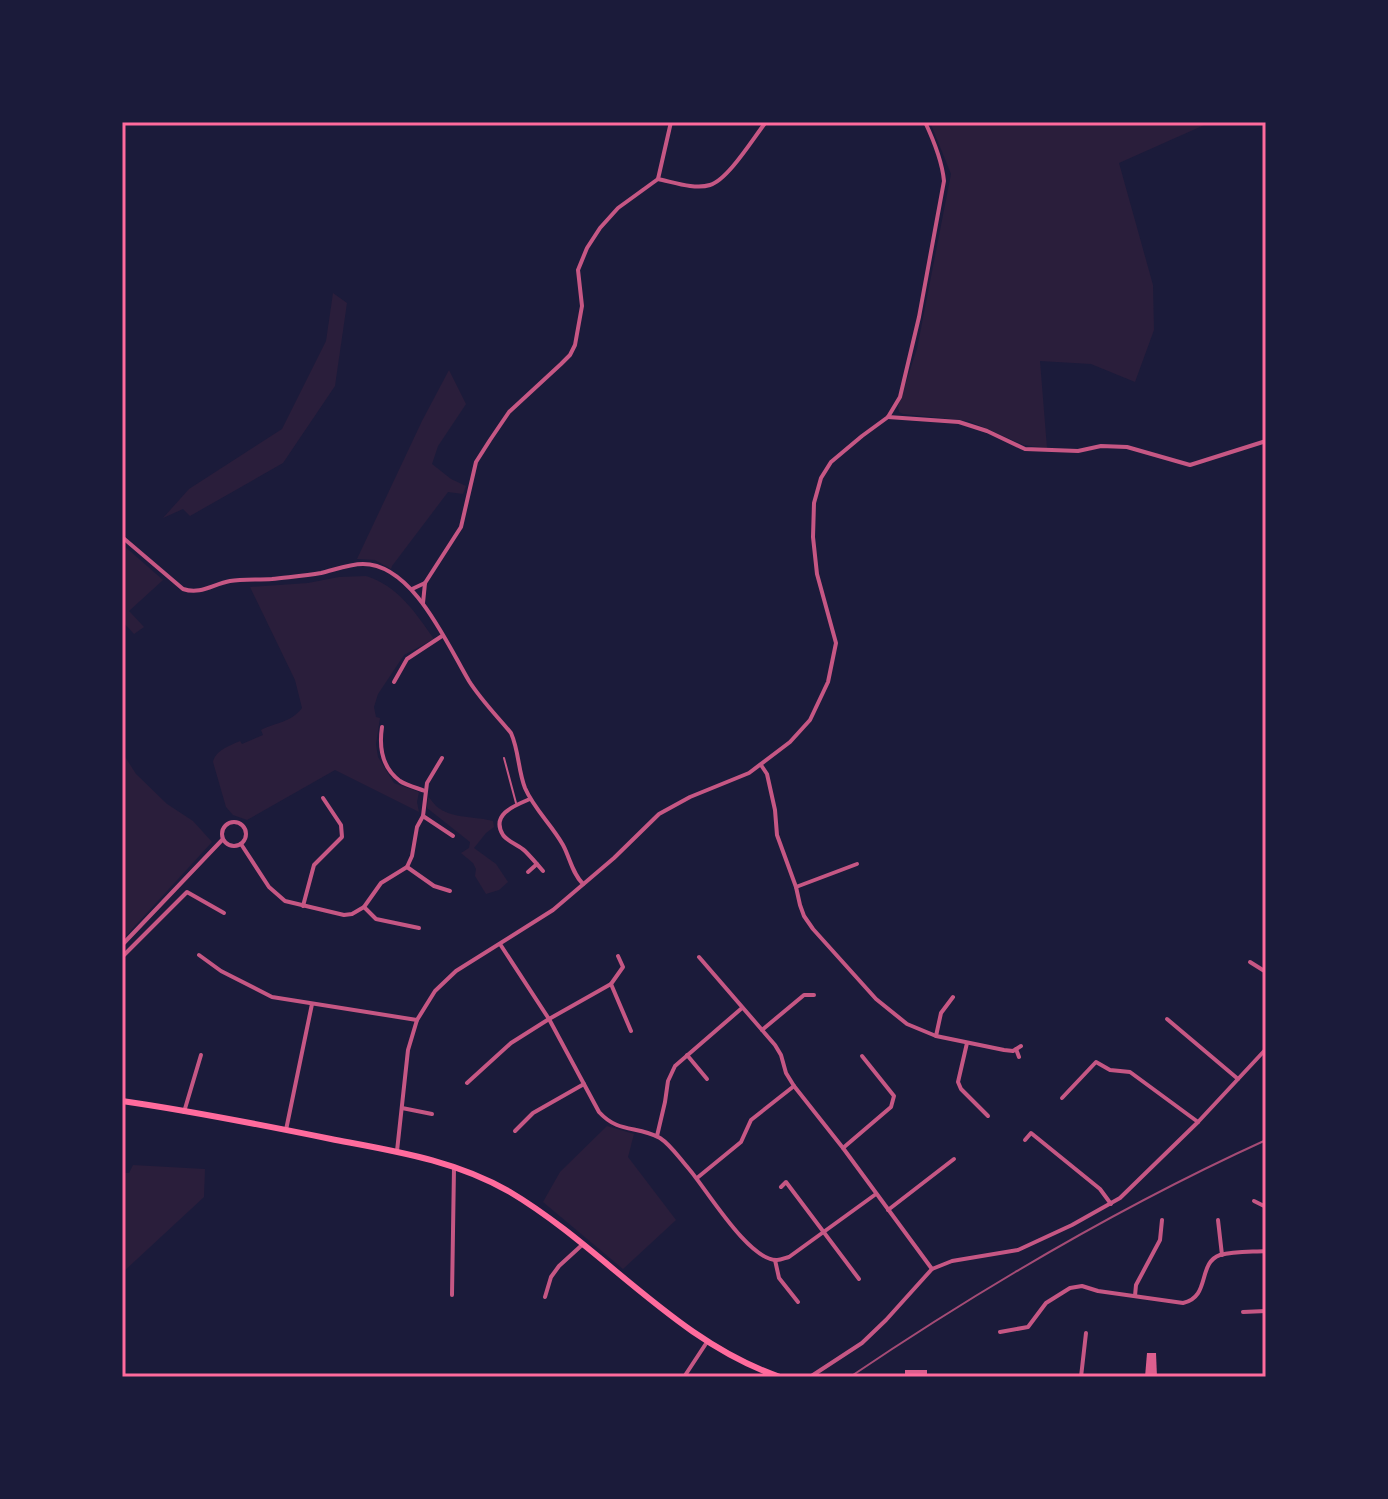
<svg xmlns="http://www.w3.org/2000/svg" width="1388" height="1499" viewBox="0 0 1388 1499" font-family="Montserrat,sans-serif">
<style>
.green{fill:#2a1e3b}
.building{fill:#dd5f8e}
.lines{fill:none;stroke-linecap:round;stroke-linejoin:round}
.service{stroke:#c65784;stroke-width:2}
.minor{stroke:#c65784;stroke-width:4}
.primary{stroke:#ff6b9d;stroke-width:6}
.rail{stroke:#a44b75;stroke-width:2}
.neatline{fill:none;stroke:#ff6b9d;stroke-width:3}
</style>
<rect width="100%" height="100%" fill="#1b1b3a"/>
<g class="green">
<polygon points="930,122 1211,122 1119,163 1153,285 1154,330 1135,382 1091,364 1040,361 1047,448 1024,445 969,421 903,414 899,412 898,406 917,349 951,174"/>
<polygon points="333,293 347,303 335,386 283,463 190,516 183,509 163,518 189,489 282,429 326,341"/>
<polygon points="449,370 466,404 438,446 432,464 451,479 466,486 463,494 448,492 392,566 391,569 375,560 357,559 422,421"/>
<polygon points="122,544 163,580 129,611 144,627 134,634 122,621"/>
<path d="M366,576C398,586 415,612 434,639L404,655L378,694L374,707L376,717L380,718L376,744L378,757L394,783L419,792L417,802L419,812L335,770L247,820L233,815L226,807L213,762C216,750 229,746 240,741L242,744L263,735L261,730C277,722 290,723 302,708L295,680L250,587L308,583L339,577Z"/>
<polygon points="122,752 136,774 167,804 193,821 212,842 122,940"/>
<path d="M428,797C431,799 433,803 436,806C451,819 475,816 493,821L494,827L486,833L474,848L496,864L508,882L499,890L486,894L475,876L476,869L473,863L461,853L469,848L470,842L427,808Z"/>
<polygon points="607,1126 634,1134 628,1157 676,1220 623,1269 543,1202 560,1172"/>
<polygon points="133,1165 205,1169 204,1197 122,1273 122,1173 129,1173"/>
</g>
<g class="building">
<polygon points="1147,1353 1156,1353 1157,1377 1145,1377"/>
<rect x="905" y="1370" width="22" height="7"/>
</g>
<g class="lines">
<polyline class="service" points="504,758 516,803"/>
<g class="minor">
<polyline points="658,179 671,122"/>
<polyline points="888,417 959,422 987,431 1025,449 1078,451 1101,446 1127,447 1190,465 1266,441"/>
<path d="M122,537L183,589C201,595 213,584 230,581C242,579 259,580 272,579C288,577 305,576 321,573C334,570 349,564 363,564C413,564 447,644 469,681C481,700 497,716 511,733C519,751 518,770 525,788C534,809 552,825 563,845C570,858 572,873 583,884"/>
<path d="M412,589L425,583L461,527L476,462L490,440L509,412L561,364L570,355L575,345L582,306L578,270L587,248L600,228L618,208L658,179C673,182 695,190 710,185C728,180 754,137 766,122"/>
<polyline points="423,603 425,583"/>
<polyline points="394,682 407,659 442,636"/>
<path d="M382,727C379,747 381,767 400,781C406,785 417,788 425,791"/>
<polyline points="761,765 767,774 775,810 777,835 796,887 800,905 804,916 813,929 876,999 907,1024 936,1036 1004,1050 1013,1051 1021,1046"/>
<path d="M530,799C516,805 490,814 503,835C508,842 519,845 525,851C531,857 537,864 543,871"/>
<polyline points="423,816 453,836"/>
<circle cx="234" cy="834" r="12"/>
<polyline points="241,844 269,887 285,901 344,915 352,914 364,907 381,883 407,867 412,856 417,827 423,816 427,783 442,758"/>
<polyline points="407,867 434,886 450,891"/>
<polyline points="528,872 537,864"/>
<polyline points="796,887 857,864"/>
<polyline points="303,906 314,865 342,837 341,825 323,798"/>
<polyline points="364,907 376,919 419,928"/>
<path d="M500,944L549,1019L599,1112C619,1134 637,1125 660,1138C671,1145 680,1159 689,1169C707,1190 749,1261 777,1260C781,1260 785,1258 789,1257L876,1194"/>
<polyline points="122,945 223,839"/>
<polyline points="199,955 221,971 272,997 417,1020"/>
<polyline points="618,956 623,967 611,984 631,1031"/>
<polyline points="122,957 187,892 224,913"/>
<polyline points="699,957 775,1045 781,1055 786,1073 794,1086 843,1148 932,1269"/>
<polyline points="1250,962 1266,972"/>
<polyline points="1167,1019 1238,1079"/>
<polyline points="762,1030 804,995 814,995"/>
<polyline points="936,1036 941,1013 953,997"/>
<polyline points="967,1043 958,1082 961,1089 988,1116"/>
<polyline points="1016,1049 1019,1057"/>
<polyline points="687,1055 707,1079"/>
<polyline points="467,1083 511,1043 549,1019 611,984"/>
<polyline points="1062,1098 1096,1062 1110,1070 1130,1072 1198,1122"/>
<polyline points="402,1108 432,1114"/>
<polyline points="184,1112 201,1055"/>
<polyline points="286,1130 312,1004"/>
<polyline points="515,1131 533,1113 584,1084"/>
<polyline points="657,1136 665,1102 668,1081 675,1066 742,1008"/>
<polyline points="1025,1140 1031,1133 1100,1189 1111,1204"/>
<polyline points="843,1148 891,1107 894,1096 862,1056"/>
<path d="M397,1151L408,1050L417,1020L435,991L456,971L553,910L614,858L659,814L690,797L749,773L790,742L810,720L828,682L836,643L817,574L813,537L814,503L821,478L831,462L862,436L888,417L900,397L919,317L944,181C942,160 934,141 925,122"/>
<polyline points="697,1178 741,1142 751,1120 794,1086"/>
<polyline points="781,1187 786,1182 859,1279"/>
<polyline points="1254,1201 1266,1207"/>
<polyline points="888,1210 954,1159"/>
<polyline points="1218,1220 1222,1255"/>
<polyline points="775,1260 779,1278 798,1302"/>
<polyline points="452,1295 454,1168"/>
<polyline points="1135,1296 1136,1285 1160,1240 1162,1220"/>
<polyline points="545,1297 551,1277 559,1266 582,1245"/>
<polyline points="1243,1312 1266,1311"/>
<path d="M1000,1332L1028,1327L1046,1303L1070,1288L1082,1286L1098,1291L1183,1303C1211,1297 1197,1263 1220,1255C1234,1251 1252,1252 1266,1251"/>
<polyline points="684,1377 707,1342"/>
<polyline points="810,1377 862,1343 886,1320 932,1269 952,1261 1018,1250 1072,1225 1120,1198 1198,1122 1266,1049"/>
<polyline points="1081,1377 1086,1333"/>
</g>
<path class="primary" d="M122,1101C192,1111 262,1125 331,1139C394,1151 455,1160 510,1192C604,1248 675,1341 780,1377"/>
<path class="rail" d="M850,1377C982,1288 1121,1206 1266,1140"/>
</g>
<rect width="1388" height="1499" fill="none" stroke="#1b1b3a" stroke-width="248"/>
<rect x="124" y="124" width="1140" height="1251" class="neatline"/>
</svg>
